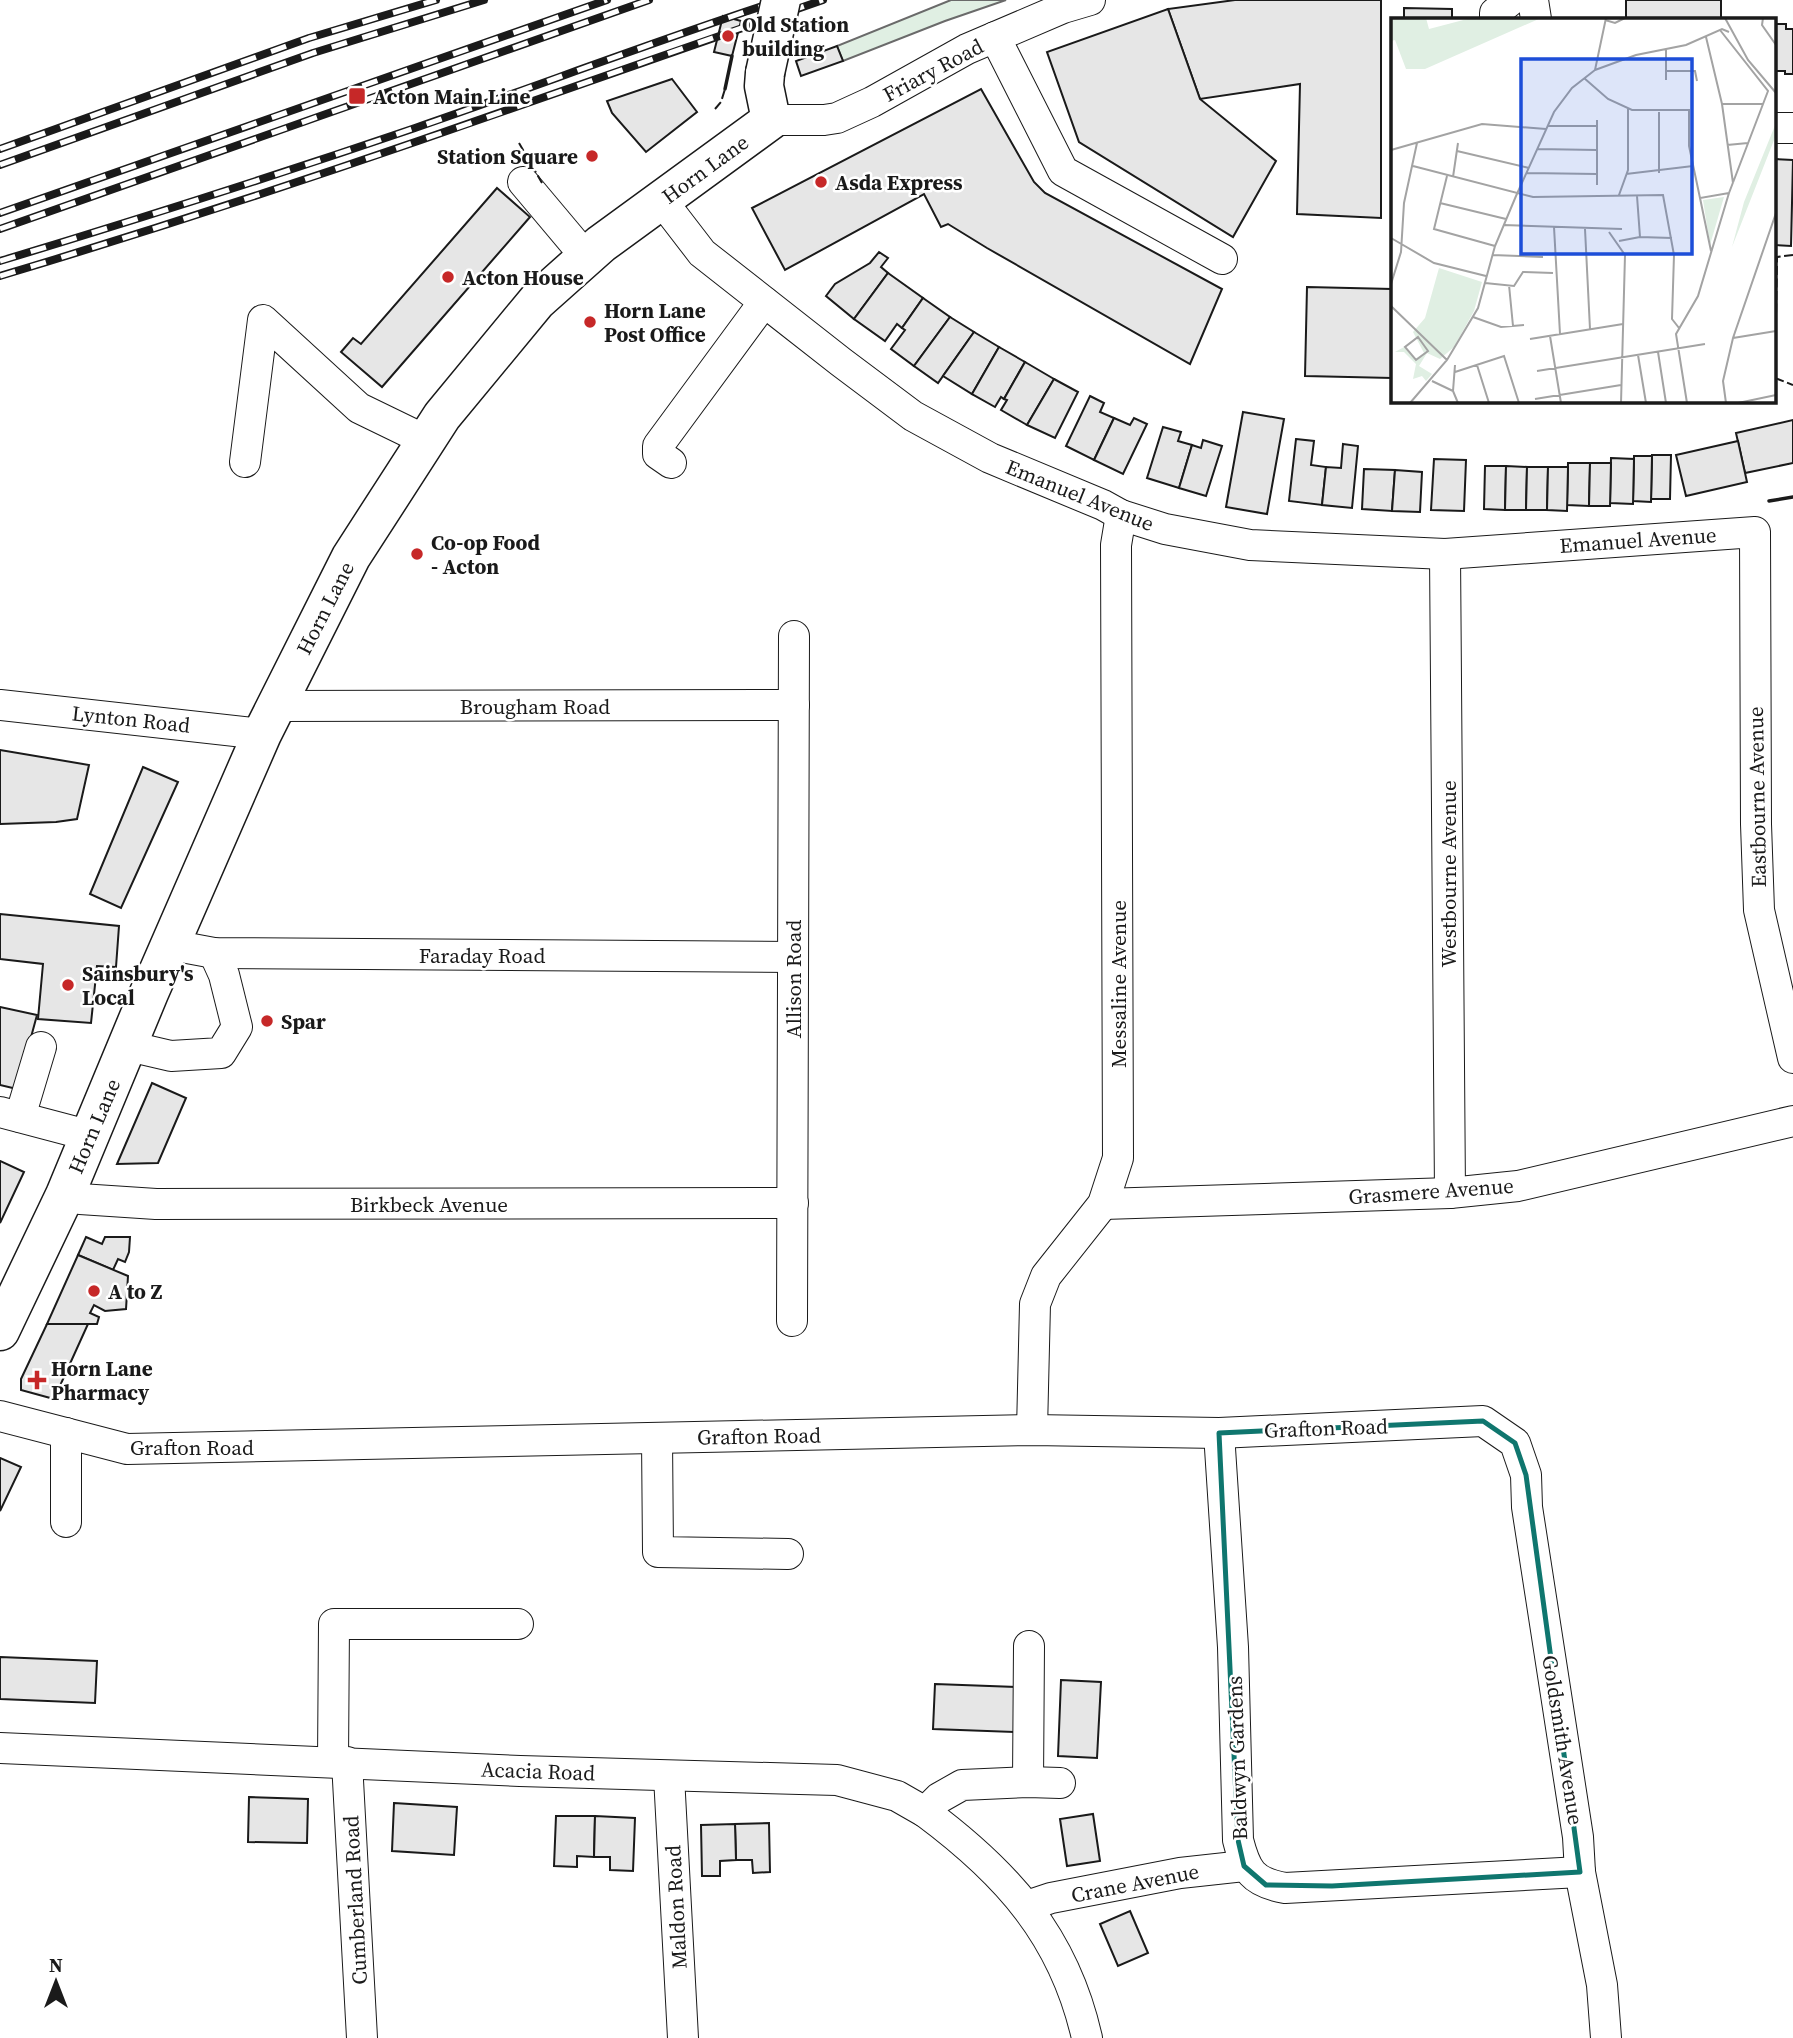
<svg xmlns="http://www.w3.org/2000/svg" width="1793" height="2038" viewBox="0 0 1793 2038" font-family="'Source Serif 4',serif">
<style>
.green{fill:#e0efe3;stroke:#6a6a6a;stroke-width:2}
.building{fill:#e6e6e6;stroke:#1a1a1a;stroke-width:2}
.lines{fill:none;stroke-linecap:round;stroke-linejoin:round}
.minor-casing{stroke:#1a1a1a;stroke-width:32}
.major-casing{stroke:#1a1a1a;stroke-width:41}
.minor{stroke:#fff;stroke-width:30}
.major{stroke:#fff;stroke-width:38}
.rail-casing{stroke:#1a1a1a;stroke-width:8}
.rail{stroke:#fff;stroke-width:5;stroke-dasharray:16;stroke-linecap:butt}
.major-bridge-casing{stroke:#1a1a1a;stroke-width:41;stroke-linecap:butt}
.major-bridge{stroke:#fff;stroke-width:38}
.fence{stroke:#1a1a1a;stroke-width:2;stroke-dasharray:9 3.5;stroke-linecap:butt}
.wall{stroke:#1a1a1a;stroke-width:3.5}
.marked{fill:none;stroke:#0f766e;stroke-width:5;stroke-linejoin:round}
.poi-dot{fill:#c62828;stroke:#fff;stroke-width:2.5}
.labels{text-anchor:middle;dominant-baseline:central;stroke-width:5;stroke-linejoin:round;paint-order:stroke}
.poi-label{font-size:21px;font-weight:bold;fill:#1a1a1a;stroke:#fff;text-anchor:start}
.street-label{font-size:21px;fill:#1a1a1a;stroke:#fff}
.inset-road{fill:none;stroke:#a3a3a3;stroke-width:2}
.view{fill:#1d4ed8;fill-opacity:0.15;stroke:#1d4ed8;stroke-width:3.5}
.inset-edge{fill:none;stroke:#1a1a1a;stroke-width:3.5}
</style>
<rect width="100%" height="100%" fill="#fff"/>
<polygon class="green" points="951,0 1006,0 945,21 843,61 837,46"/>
<g class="building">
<polygon points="1235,0 1381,0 1381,218 1297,214 1300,84 1200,99 1168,9"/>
<rect x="1626" y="0" width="95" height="19"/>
<polygon points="1404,8 1452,9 1452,19 1404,19"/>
<polygon points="1168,9 1200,99 1276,161 1233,237 1079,142 1047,52"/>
<polygon points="723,16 741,21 732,56 714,52"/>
<polygon points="1774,24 1786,24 1786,29 1793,29 1793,74 1785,74 1785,71 1774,71"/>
<polygon points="837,46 843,61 801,76 796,61"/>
<polygon points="672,79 697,112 646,152 612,113 607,101"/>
<polygon points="981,89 1034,182 1045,193 1222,289 1190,364 987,248 948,224 941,227 924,194 785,270 752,208"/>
<polygon points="1774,159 1793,160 1791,246 1774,245"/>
<polygon points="497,188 530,217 382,387 341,352 353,338 361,344"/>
<polygon points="879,252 888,258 881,267 888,273 854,319 826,296 835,284 870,263"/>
<polygon points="888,273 923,298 902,328 897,324 885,341 854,319"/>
<polygon points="1307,287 1392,289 1392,378 1305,376"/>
<polygon points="923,298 950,317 914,366 891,349 905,330 902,328"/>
<polygon points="950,317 974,332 938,383 914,366"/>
<polygon points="974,332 999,347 972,394 943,376"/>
<polygon points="999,347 1025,362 1004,399 1001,397 995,407 972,394"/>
<polygon points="1025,362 1054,379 1027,425 1001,410 1007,400 1004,399"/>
<polygon points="1054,379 1078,392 1055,438 1027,425"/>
<polygon points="1090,396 1104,403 1100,412 1114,418 1094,460 1066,446"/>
<polygon points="1243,412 1284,419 1267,514 1226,507"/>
<polygon points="1114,418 1130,425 1134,418 1147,424 1123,474 1094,460"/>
<polygon points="1793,420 1793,463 1745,473 1736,433"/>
<polygon points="1163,427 1181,432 1178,441 1192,445 1179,488 1147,478"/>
<polygon points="1296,439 1314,441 1311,465 1326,467 1322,505 1289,501"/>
<polygon points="1203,440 1222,446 1206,496 1179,488 1192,445 1201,448"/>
<polygon points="1738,441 1747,482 1686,496 1676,455"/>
<polygon points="1343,444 1358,446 1352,508 1322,505 1326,467 1341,468"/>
<polygon points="1652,455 1671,455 1670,499 1651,499"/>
<polygon points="1634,456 1652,456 1651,502 1633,501"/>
<polygon points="1611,458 1634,459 1633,504 1610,503"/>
<polygon points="1434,459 1466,460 1464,511 1431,510"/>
<polygon points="1568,463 1590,463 1589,506 1567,505"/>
<polygon points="1590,463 1611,463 1610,506 1589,506"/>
<polygon points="1485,466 1506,466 1505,510 1484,509"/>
<polygon points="1506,466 1527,467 1526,510 1505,510"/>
<polygon points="1527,467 1548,467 1547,510 1526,510"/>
<polygon points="1548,467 1568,467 1567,511 1547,510"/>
<polygon points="1364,469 1395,470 1392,511 1362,509"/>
<polygon points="1395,470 1422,472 1420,512 1392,511"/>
<polygon points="0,750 89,765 77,819 56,822 0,824"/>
<polygon points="143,767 178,782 121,908 90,894"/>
<polygon points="0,914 119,926 116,967 97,966 91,1023 38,1019 43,964 0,959"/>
<polygon points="0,1007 37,1015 17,1089 0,1085"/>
<polygon points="152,1083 186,1098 158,1163 117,1164"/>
<polygon points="0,1161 24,1172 0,1223"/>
<polygon points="86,1237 102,1244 105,1237 130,1237 129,1252 125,1262 118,1259 113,1270 78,1255"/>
<polygon points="78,1255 128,1276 126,1309 105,1311 94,1305 90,1313 99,1317 97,1324 47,1324"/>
<polygon points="47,1324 88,1324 54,1399 21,1390 21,1379"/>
<polygon points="0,1458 21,1467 0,1511"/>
<polygon points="0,1657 97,1661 95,1703 0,1699"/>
<polygon points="1061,1680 1101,1682 1097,1758 1058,1756"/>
<polygon points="935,1684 1016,1687 1014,1732 933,1729"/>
<polygon points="249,1797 308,1799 307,1843 248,1842"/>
<polygon points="394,1803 457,1807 454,1855 392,1851"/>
<polygon points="1093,1814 1100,1861 1067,1866 1060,1819"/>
<polygon points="556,1816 595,1816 594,1857 577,1856 577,1867 554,1866"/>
<polygon points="595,1816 635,1818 633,1871 610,1870 610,1857 594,1857"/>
<polygon points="769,1823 770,1872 753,1873 752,1860 736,1860 735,1824"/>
<polygon points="735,1824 736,1860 720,1861 720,1876 702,1876 701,1825"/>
<polygon points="1130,1911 1148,1953 1118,1966 1100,1924"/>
</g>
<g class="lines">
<defs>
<g id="minor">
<polyline points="1533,0 1536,19"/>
<polyline points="1495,19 1495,13 1511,0"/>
<polyline points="995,37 1063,171 1222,259"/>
<polyline points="771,120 824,120 837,118 872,102 967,49 1063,8 1090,0"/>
<polyline points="1774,128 1793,128"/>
<polyline points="523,182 586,257"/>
<polyline points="662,201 702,253 841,362 913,416 990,458 1103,505 1121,515 1165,529 1250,545 1445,554 1755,532 1756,824 1759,910 1793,1058"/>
<polyline points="245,462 263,320 359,408 427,441"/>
<polyline points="671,463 658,454 658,446 764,302"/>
<polyline points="1445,554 1450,1193"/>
<polyline points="0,705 262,734"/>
<polyline points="276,706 794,705"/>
<polyline points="171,945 214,953 793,957"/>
<polyline points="128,1046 171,1056 221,1053 237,1027 224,975 214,953"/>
<polyline points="0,1112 91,1136"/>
<polyline points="20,1117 41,1047"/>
<polyline points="65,1195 80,1199 156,1204 793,1203"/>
<polyline points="1103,1204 1450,1193 1518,1186 1793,1121"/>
<polyline points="792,1321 794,636"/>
<polyline points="0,1416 127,1449 1032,1430 1219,1433 1483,1421 1515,1443 1526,1475 1527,1507 1578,1837 1580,1872 1602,1985 1606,2038"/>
<polyline points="1032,1430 1035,1304 1046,1276 1103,1204 1118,1158 1116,545 1121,515"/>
<polyline points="66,1433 66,1522"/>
<path d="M1219,1433L1233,1647L1238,1840C1246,1871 1252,1882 1285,1888L1580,1872"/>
<polyline points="657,1438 658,1552 788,1554"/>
<polyline points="0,1748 520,1771 837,1780 897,1796 925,1812 939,1798 962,1785 1028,1782 1060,1783"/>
<polyline points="333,1761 334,1624 518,1624"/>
<polyline points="347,1762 362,2038"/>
<polyline points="669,1776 683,2038"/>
<polyline points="1028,1782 1029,1646"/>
<path d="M925,1812C1007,1873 1064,1936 1087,2038"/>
<polyline points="1027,1906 1051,1898 1180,1873 1244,1866"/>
</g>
<polyline id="major" points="0,1331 65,1195 149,993 262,734 351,557 442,416 537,301 601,244 771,120 764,86 765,73"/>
</defs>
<use href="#minor" class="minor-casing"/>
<use href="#major" class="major-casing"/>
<use href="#minor" class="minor"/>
<use href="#major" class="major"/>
<defs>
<g id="rail">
<polyline points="0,149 309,38 436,0"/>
<polyline points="0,165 313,53 484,0"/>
<polyline points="0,213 607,0"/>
<polyline points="0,229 649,0"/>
<path d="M0,261C139,219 277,175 415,128C537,86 658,40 781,0"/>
<path d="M0,276C140,234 279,189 418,141C553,95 687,46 823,0"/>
</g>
</defs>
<use href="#rail" class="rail-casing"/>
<use href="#rail" class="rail"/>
<defs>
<polyline id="major-bridge" points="765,73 781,0"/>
</defs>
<use href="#major-bridge" class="major-bridge-casing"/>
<use href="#major-bridge" class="major-bridge"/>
<g class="fence">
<polyline points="715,109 721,102 725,89"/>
<polyline points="519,143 542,183"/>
<polyline points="1793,255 1777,257 1775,378 1793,385"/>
</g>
<g class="wall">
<polyline points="725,89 732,56"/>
<polyline points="1769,501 1793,497"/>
</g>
</g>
<path class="marked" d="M1483,1421L1515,1443L1526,1475L1580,1872L1332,1886L1266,1885L1244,1866L1238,1840L1219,1433Z"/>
<g class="poi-dot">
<circle cx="728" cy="36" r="7"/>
<rect x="348" y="87" width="18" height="18" rx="3.5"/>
<circle cx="592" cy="156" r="7"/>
<circle cx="821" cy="182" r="7"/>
<circle cx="448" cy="277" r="7"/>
<circle cx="590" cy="322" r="7"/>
<circle cx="417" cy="554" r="7"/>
<circle cx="68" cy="985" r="7"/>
<circle cx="267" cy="1021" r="7"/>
<circle cx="94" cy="1291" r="7"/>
<path d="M33.5 1369.5h7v7h7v7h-7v7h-7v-7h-7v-7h7z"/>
</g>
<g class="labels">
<g class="poi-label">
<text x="742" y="24">Old Station<tspan x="742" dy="24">building</tspan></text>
<text x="373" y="96">Acton Main Line</text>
<text x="578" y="156" text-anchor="end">Station Square</text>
<text x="835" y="182">Asda Express</text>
<text x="462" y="277">Acton House</text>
<text x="604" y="310">Horn Lane<tspan x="604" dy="24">Post Office</tspan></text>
<text x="431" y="542">Co-op Food<tspan x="431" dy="24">- Acton</tspan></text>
<text x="82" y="973">Sainsbury's<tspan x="82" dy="24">Local</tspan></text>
<text x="281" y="1021">Spar</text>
<text x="108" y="1291">A to Z</text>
<text x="51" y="1368">Horn Lane<tspan x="51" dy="24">Pharmacy</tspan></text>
</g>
<g class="street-label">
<text transform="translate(933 70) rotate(-28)">Friary Road</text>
<text transform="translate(705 169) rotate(-36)">Horn Lane</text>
<text transform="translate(1080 495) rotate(22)">Emanuel Avenue</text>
<text transform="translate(1638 540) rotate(-4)">Emanuel Avenue</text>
<text transform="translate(325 608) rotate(-63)">Horn Lane</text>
<text x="535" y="706">Brougham Road</text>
<text transform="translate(131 719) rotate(6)">Lynton Road</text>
<text transform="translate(1757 797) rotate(-91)">Eastbourne Avenue</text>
<text transform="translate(1448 874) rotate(-90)">Westbourne Avenue</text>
<text x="482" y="955">Faraday Road</text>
<text transform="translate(793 979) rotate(-90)">Allison Road</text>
<text transform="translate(1118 984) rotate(-90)">Messaline Avenue</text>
<text transform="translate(94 1126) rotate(-67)">Horn Lane</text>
<text transform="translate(1431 1191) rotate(-4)">Grasmere Avenue</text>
<text x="429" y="1204">Birkbeck Avenue</text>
<text transform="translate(1326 1428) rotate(-2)">Grafton Road</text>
<text transform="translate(759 1436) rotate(-1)">Grafton Road</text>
<text x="192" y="1447">Grafton Road</text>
<text transform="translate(1563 1740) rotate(81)">Goldsmith Avenue</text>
<text transform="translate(1237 1758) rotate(-92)">Baldwyn Gardens</text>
<text transform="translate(538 1771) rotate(2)">Acacia Road</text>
<text transform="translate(1135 1883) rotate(-11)">Crane Avenue</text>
<text transform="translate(355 1900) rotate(-93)">Cumberland Road</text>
<text transform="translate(676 1907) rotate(-93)">Maldon Road</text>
</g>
</g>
<g transform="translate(1391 18)">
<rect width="385" height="385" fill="#fff"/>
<path d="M0,0H35L38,11L80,0H150L34,51H15L4,22L0,23ZM385,105V117L341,229L353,184ZM333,179L319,227L312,182ZM48,250L91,264L83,293L63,329L49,341L36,335L28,348L41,356L35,363L31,358L22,361L25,346L13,334H4L13,329L24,341L33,335L22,314L34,300Z" fill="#e0efe3"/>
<path class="inset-road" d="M334,0L357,42L385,75M372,0L371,7L385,27M214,2L224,5L234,0M315,19L331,86H372M275,32V62M204,52L245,37L295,27L331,11L338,14M276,53H304L306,63M193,60L217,81L241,92H298V128L309,180M331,86L342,165M268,94V155M156,108H206M336,127L357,125M146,131L206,132M0,132L91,106L155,111M66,133L138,150M22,148L142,179L272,177L283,237L281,301L288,310M136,155L206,156M235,156L302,148M56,158L43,211L104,228M62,159L67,125M206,167V102M228,177L237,152V90M246,178L249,219L281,220M49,185L115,201M112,207L231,211M163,209L169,316M194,211L199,311M218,214L234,237L230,385M0,220L43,245L95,258M228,223L249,219M320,233L309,180L338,175M101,237L152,239M94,265L123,268L132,254L162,255M0,266L10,234L13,185L26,125M118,267L122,308M0,288L56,342M82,299L110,309L133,307M159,318L170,385M27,319L37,333L25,342L14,329ZM342,320L385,313M139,321L232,306M267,334L275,385M247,337L255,385M64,347L62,373L67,385M86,347L98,385M146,353L314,326M64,354L113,338L128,385M41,363L62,373M144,381L230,367M19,385L56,342L87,290L104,228L125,178L163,94L181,70L204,52L215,0M296,385L285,316L307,278L338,175L377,73L329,12M335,385L332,363L342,320L385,195M347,385L385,377"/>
<path class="view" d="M130,41H301V236H130Z"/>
<rect width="385" height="385" class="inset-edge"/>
</g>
<g transform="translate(56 1982)" stroke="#ffffff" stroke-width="5" paint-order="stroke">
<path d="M0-5L12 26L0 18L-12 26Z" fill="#1a1a1a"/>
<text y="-10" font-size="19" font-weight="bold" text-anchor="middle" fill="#1a1a1a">N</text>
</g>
</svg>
